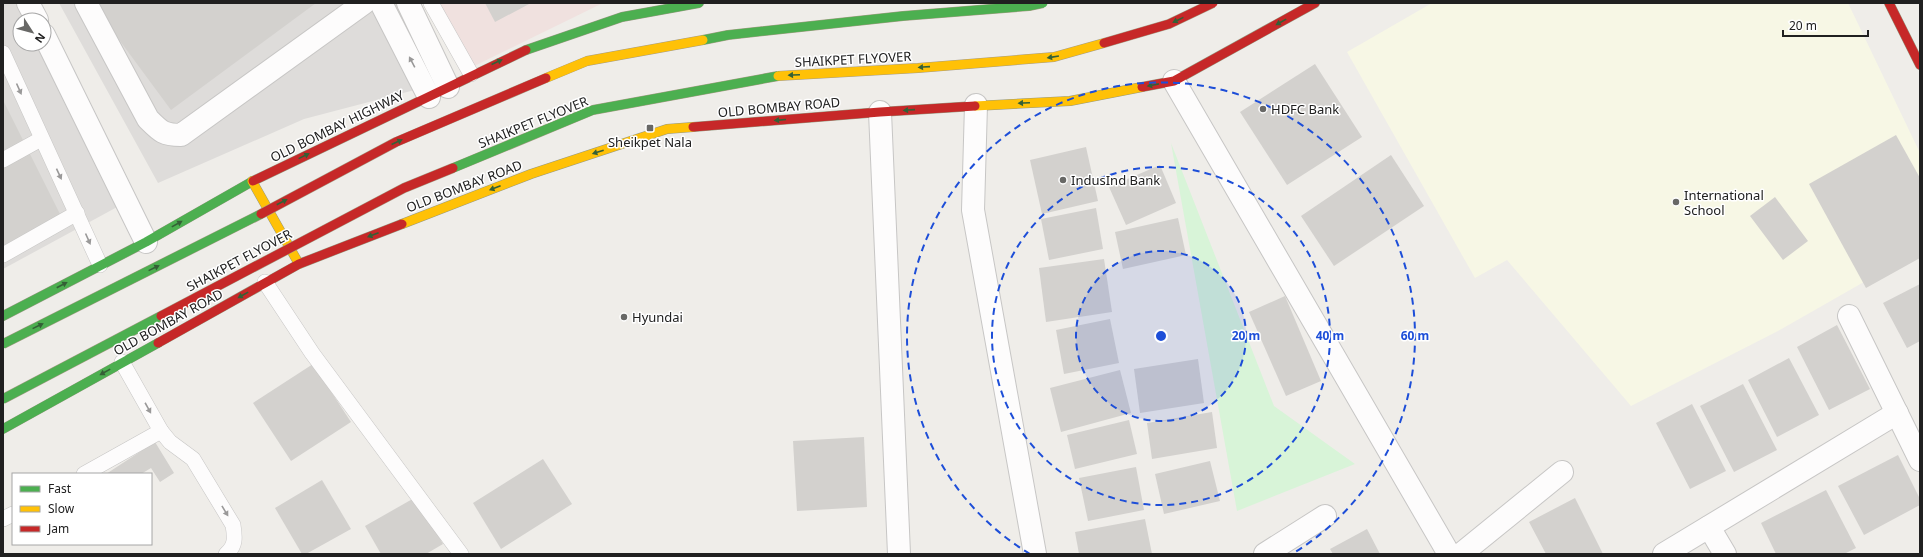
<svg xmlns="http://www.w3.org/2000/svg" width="1923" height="557" viewBox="0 0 1923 557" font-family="'Noto Sans',sans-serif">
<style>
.residential{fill:#dedcda}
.commercial{fill:#f0e1df}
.education{fill:#f7f7e5}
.park{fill:#d8f4d8}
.building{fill:#d3d1ce}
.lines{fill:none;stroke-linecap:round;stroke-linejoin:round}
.lane-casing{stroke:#c7c6c5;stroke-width:16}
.street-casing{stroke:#c7c6c5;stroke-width:24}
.fast-casing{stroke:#969980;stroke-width:10}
.slow-casing{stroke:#969980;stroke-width:10}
.jam-casing{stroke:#969980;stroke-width:10}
.lane{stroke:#fdfcfc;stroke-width:15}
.street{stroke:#fdfcfc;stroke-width:22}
.fast{stroke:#4caf50;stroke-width:9}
.slow{stroke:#ffc107;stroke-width:9}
.jam{stroke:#c62828;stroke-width:9}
.fast-bridge-casing{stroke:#a59c85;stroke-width:10;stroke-linecap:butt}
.slow-bridge-casing{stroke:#a59c85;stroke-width:10;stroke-linecap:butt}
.jam-bridge-casing{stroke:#a59c85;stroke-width:10;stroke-linecap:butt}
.fast-bridge{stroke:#4caf50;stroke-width:9}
.slow-bridge{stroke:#ffc107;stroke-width:9}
.jam-bridge{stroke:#c62828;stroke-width:9}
.oneway{fill:#346036}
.oneway2{fill:#9a9999}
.ring{fill:none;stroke:#1d4ed8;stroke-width:2;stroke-dasharray:7 5}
.poi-dot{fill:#686866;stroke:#fff;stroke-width:1.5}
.labels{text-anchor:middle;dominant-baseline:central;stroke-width:3;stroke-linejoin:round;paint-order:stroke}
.street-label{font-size:13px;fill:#202020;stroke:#fff}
.poi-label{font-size:13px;fill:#202020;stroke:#fff;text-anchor:start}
.centre{fill:#1d4ed8;stroke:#fff;stroke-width:2}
.ring-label{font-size:12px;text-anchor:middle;font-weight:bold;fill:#1d4ed8;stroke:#fff;stroke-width:3;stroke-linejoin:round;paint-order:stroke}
</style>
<rect width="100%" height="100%" fill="#efede9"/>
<g class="residential">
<polygon points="3,3 18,3 26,20 20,20 20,44 38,44 119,206 3,269"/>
<polygon points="59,3 404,3 449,81 304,119 158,183"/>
</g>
<polygon class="commercial" points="430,3 603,3 464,71"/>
<polygon class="education" points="1432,3 1848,3 1920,153 1920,250 1778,331 1631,406 1507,260 1475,278 1347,52"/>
<polygon class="park" points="1171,143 1274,406 1355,464 1237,511"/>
<g class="building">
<polygon points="92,3 316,3 171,110"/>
<polygon points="485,3 531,3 495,22"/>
<polygon points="1315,64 1362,137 1287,185 1240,112"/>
<polygon points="3,100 62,218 3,248"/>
<polygon points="1896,135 1920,178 1920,258 1866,288 1809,184"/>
<polygon points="1086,147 1098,201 1042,214 1030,160"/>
<polygon points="1391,155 1424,206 1334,266 1301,216"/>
<polygon points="1160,165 1176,203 1126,225 1109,187"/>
<polygon points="1775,197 1808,241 1783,260 1750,216"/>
<polygon points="1096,208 1103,249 1049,260 1041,219"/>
<polygon points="1178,218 1186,255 1123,269 1115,232"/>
<polygon points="1104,259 1112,312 1046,322 1039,268"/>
<polygon points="1920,284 1920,341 1907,348 1883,303"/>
<polygon points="1285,296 1321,381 1286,396 1249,312"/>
<polygon points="1110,319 1119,363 1064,374 1056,330"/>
<polygon points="1837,325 1870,389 1829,410 1797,347"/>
<polygon points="1789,358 1819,415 1777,437 1748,380"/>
<polygon points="1198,359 1204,403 1140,413 1134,369"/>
<polygon points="313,364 351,422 291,461 253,403"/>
<polygon points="1120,370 1131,413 1061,432 1050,388"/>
<polygon points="1743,384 1777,450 1734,472 1700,406"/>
<polygon points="1692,404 1726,471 1690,489 1656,423"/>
<polygon points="1212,412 1217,448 1152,459 1147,423"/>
<polygon points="1129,420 1137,454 1075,469 1067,435"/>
<polygon points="864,437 867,507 797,511 793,441"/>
<polygon points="155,442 174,473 160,482 151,468 141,474 106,474"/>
<polygon points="1898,455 1920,499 1920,505 1864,535 1838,486"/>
<polygon points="543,459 572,504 501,549 473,503"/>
<polygon points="1210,461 1220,501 1164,514 1155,474"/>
<polygon points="1136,467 1144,510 1088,521 1079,478"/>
<polygon points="322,480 351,529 306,554 302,554 275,508"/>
<polygon points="1826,490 1856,548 1844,554 1776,554 1761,523"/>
<polygon points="416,497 443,544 426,554 381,554 365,526"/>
<polygon points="1575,498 1603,554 1546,554 1529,522"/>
<polygon points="1145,519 1152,554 1079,554 1075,532"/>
<polygon points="1367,529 1380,554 1333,554 1330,549"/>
</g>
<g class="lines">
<defs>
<g id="lane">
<polyline points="431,3 471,74"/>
<polyline points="3,53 100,265"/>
<polyline points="3,160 41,139"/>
<polyline points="3,255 77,213"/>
<polyline points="265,282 312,353 461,554"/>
<path d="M122,362L161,431L170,442L193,459L233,525C235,537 236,546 226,554"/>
<polyline points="84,474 161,431"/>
<polyline points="3,519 13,514"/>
</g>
<g id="street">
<polyline points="28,3 37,20"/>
<path d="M86,3L148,119C160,131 163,135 181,135L364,3"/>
<polyline points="381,3 429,97"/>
<polyline points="408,3 448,87"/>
<polyline points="44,35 146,242"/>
<polyline points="1174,81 1449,554"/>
<polyline points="976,105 973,210 1035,554"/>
<polyline points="880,112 899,554"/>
<polyline points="1849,316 1920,460"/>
<polyline points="1709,527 1725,554"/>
<polyline points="1265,554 1325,516"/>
<polyline points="1461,554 1562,472"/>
<polyline points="1664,554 1897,413"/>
</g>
<g id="fast">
<polyline points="526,50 622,17 699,3"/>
<polyline points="3,316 146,242 253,181"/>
<polyline points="3,429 158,343"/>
</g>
<g id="slow">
<polyline points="975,106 1070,101 1142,87"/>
<polyline points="252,181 299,264"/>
<polyline points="402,224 531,174 667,129 693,127"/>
</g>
<g id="jam">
<polyline points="1889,3 1920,65"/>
<polyline points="1142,87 1174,81 1315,3"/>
<polyline points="693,127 880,112 975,106"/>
<polyline points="253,181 526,50"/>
<polyline points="158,343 299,264 402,224"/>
</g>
</defs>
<use href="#lane" class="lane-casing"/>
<use href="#street" class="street-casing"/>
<use href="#fast" class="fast-casing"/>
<use href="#slow" class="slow-casing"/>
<use href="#jam" class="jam-casing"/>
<use href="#lane" class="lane"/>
<use href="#street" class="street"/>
<use href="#fast" class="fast"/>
<use href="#slow" class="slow"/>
<use href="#jam" class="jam"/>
<defs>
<g id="fast-bridge">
<polyline points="703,40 728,35 903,16 1029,6 1043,3"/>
<polyline points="453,168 593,110 778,76"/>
<polyline points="3,344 261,214"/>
<polyline points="3,399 161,316"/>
</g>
<g id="slow-bridge">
<polyline points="778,76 918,68 1054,57 1104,43"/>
<polyline points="546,78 587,61 703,40"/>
</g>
<g id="jam-bridge">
<polyline points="1104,43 1169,24 1213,3"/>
<polyline points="261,214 396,142 546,78"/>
<polyline points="161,316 404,188 453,168"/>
</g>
</defs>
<use href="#fast-bridge" class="fast-bridge-casing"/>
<use href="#slow-bridge" class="slow-bridge-casing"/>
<use href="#jam-bridge" class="jam-bridge-casing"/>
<use href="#fast-bridge" class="fast-bridge"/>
<use href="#slow-bridge" class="slow-bridge"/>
<use href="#jam-bridge" class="jam-bridge"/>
</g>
<defs><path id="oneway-solid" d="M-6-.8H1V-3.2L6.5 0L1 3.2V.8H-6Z"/></defs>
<g class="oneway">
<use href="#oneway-solid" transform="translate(1178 20) rotate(154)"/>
<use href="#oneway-solid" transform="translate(1281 22) rotate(151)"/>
<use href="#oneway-solid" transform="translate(1053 57) rotate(171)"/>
<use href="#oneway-solid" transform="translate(497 62) rotate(-25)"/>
<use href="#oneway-solid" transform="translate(924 67) rotate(176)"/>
<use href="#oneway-solid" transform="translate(794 75) rotate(177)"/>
<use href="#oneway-solid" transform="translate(1153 85) rotate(169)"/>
<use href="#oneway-solid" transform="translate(1024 103) rotate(178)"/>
<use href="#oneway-solid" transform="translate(909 110) rotate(176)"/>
<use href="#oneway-solid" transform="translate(780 120) rotate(175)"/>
<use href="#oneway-solid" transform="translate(397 142) rotate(-25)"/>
<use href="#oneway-solid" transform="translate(598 152) rotate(162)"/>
<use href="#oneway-solid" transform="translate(304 156) rotate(-26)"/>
<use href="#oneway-solid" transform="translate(495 188) rotate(159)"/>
<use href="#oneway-solid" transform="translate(282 202) rotate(-28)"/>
<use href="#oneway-solid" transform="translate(177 224) rotate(-29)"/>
<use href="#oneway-solid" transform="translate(373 235) rotate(159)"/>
<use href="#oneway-solid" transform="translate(154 268) rotate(-26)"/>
<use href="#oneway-solid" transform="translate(62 285) rotate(-28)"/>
<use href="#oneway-solid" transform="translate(243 295) rotate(151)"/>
<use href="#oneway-solid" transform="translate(38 326) rotate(-26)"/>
<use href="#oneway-solid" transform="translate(105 372) rotate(151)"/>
</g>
<g class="oneway2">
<use href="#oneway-solid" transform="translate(412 62) rotate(-118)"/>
<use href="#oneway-solid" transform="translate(19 89) rotate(66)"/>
<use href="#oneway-solid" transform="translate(59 174) rotate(65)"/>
<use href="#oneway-solid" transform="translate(88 239) rotate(66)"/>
<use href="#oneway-solid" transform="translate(148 408) rotate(61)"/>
<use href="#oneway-solid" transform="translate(225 511) rotate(59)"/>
</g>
<circle cx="1161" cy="336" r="85" fill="#1d4ed8" fill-opacity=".12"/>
<g class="ring">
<circle cx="1161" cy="336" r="85"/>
<circle cx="1161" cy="336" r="169"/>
<path d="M1030 554A254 254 0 1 1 1292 554"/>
</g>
<g class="poi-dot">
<circle cx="1263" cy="109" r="4"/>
<rect x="646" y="124" width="8" height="8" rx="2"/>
<circle cx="1063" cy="180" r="4"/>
<circle cx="1676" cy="202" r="4"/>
<circle cx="624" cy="317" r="4"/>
</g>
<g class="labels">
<g class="street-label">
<text transform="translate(853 59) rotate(-3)">SHAIKPET FLYOVER</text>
<text transform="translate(779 107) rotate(-5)">OLD BOMBAY ROAD</text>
<text transform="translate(533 122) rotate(-22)">SHAIKPET FLYOVER</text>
<text transform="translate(337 126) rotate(-26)">OLD BOMBAY HIGHWAY</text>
<text transform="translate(464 186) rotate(-21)">OLD BOMBAY ROAD</text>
<text transform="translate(239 260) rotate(-28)">SHAIKPET FLYOVER</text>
<text transform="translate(168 322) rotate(-29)">OLD BOMBAY ROAD</text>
</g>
<g class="poi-label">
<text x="1271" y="109">HDFC Bank</text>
<text x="650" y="142" text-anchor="middle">Sheikpet Nala</text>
<text x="1071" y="180">IndusInd Bank</text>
<text x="1684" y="195">International<tspan x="1684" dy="15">School</tspan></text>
<text x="632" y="317">Hyundai</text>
</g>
</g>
<circle cx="1161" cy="336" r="6" class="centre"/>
<g class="ring-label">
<text x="1246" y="340">20 m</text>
<text x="1330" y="340">40 m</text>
<text x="1415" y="340">60 m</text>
</g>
<rect width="1923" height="557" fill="none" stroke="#202020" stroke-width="8"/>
<rect x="12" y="473" width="140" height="72" fill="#ffffff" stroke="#a6a6a6"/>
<rect x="20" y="486" width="20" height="6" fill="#4caf50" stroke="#a6a6a6"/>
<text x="48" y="493" font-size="12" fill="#202020">Fast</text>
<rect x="20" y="506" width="20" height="6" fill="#ffc107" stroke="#a6a6a6"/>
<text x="48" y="513" font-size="12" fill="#202020">Slow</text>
<rect x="20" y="526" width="20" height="6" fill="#c62828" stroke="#a6a6a6"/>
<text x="48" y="533" font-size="12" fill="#202020">Jam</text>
<g transform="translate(32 32) rotate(126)"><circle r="19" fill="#ffffff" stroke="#a6a6a6"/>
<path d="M0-3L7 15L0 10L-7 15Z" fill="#686866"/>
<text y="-6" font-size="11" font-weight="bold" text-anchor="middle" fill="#202020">N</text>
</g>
<path d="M1783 30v6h85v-6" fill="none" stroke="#202020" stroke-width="2"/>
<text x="1789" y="30" font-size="12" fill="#202020" stroke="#ffffff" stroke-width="3" paint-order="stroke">20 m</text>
</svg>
